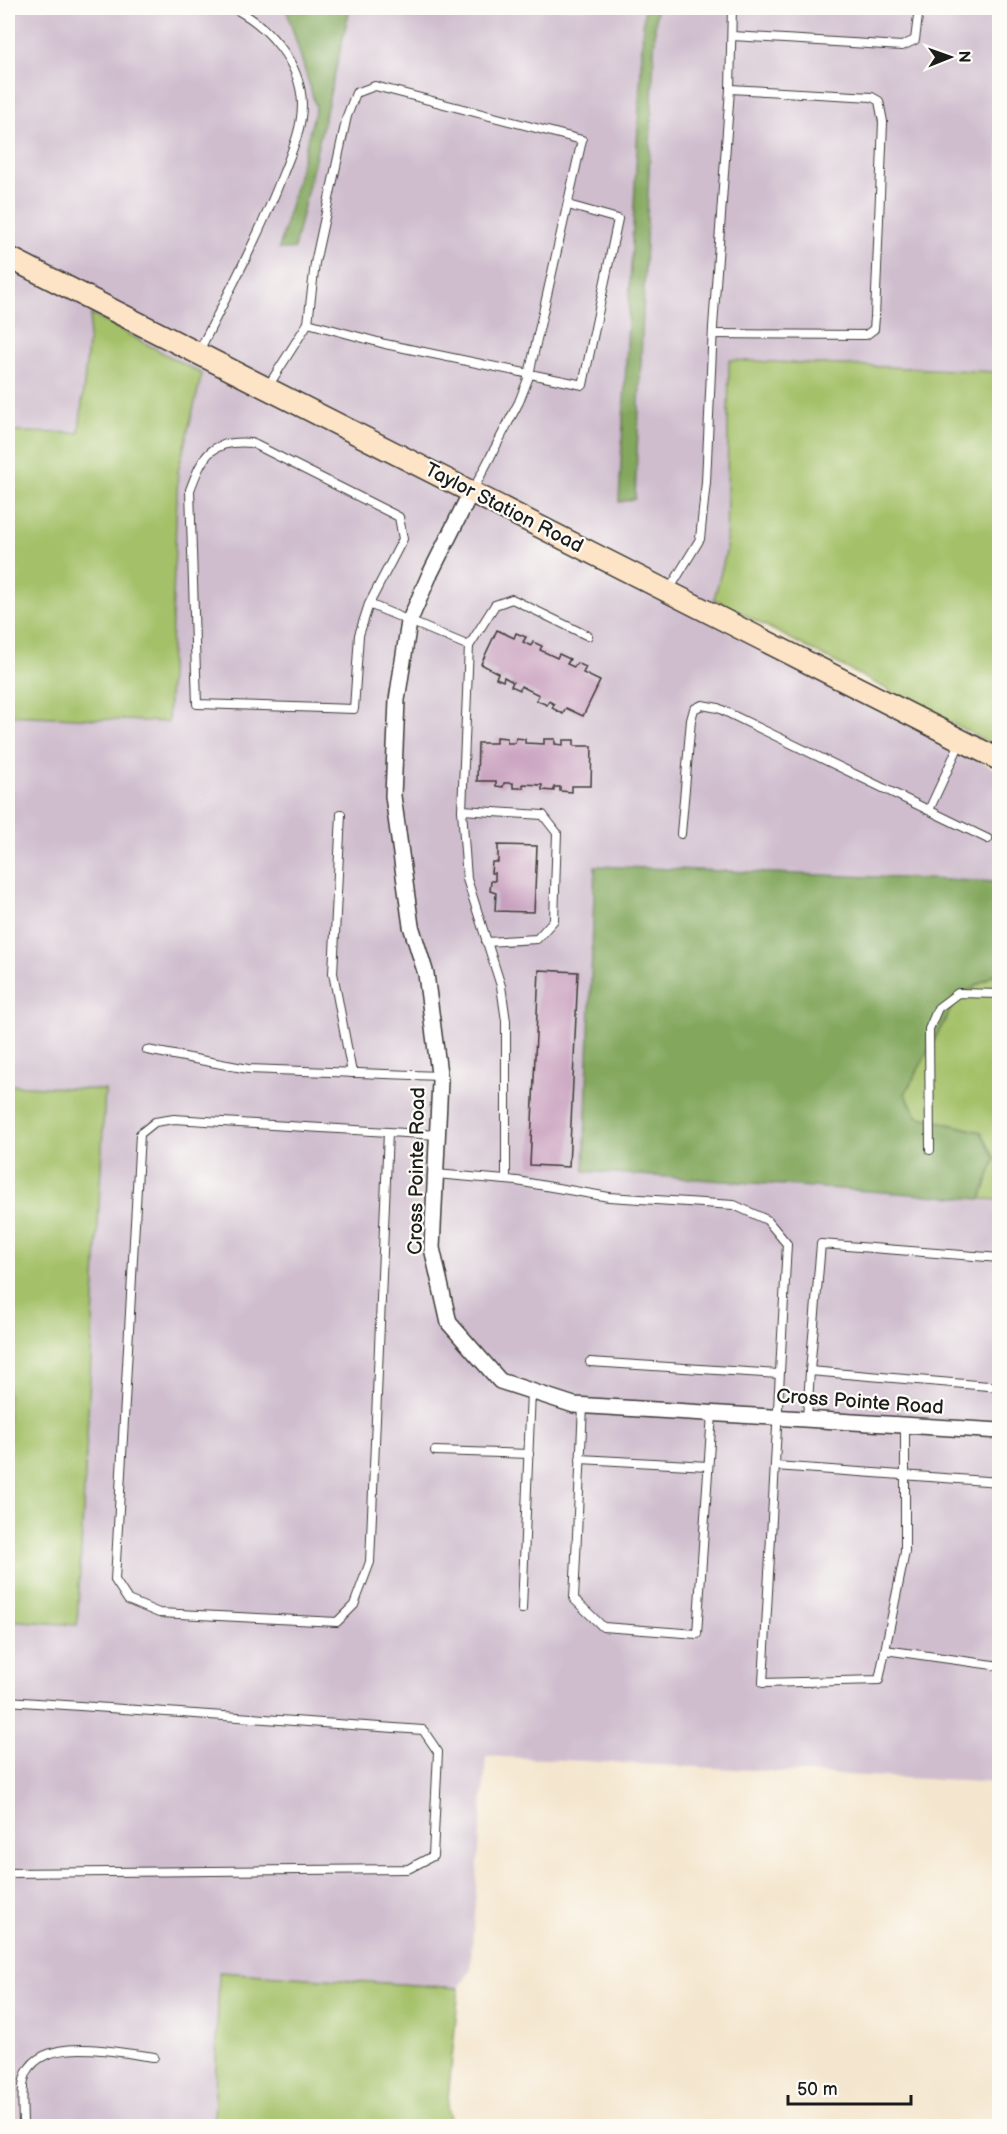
<svg xmlns="http://www.w3.org/2000/svg" width="1007" height="2134" viewBox="0 0 1007 2134" font-family="'Balsamiq Sans',sans-serif">
<style>
.industrial{fill:#cfbdce}
.green{fill:#a4c169;stroke:#606e42;stroke-width:1.5}
.forest{fill:#83a75d;stroke:#50623c;stroke-width:1.5}
.building{fill:#c89fbe}
.lines{fill:none;stroke-linecap:round;stroke-linejoin:round}
.service-casing{stroke:#3c3a37;stroke-width:10}
.minor-casing{stroke:#3c3a37;stroke-width:18}
.secondary-casing{stroke:#3c3a37;stroke-width:24}
.service{stroke:#fff;stroke-width:8}
.minor{stroke:#fff;stroke-width:15}
.secondary{stroke:#fee4c6;stroke-width:21}
.labels{text-anchor:middle;dominant-baseline:central;stroke-width:4.5;stroke-linejoin:round;paint-order:stroke}
.street-label{font-size:20px;fill:#1c1c1c;stroke:#fdfcf7}
</style>
<rect width="100%" height="100%" fill="#fdfcf7"/>
<filter id="ink" filterUnits="userSpaceOnUse"><feTurbulence type="fractalNoise" baseFrequency=".0167" numOctaves="2"/><feDisplacementMap in="SourceGraphic" scale="12" xChannelSelector="R" yChannelSelector="G"/><feConvolveMatrix kernelMatrix="1 2 1 2 8 2 1 2 1" color-interpolation-filters="sRGB"/></filter>
<filter id="wash" filterUnits="userSpaceOnUse"><feTurbulence type="fractalNoise" baseFrequency=".008" numOctaves="4" result="noise"/><feDisplacementMap in="SourceGraphic" scale="24" xChannelSelector="R" yChannelSelector="G"/><feGaussianBlur stdDeviation="1.35" result="paint"/><feColorMatrix in="noise" values="0 0 0 0 0 0 0 0 0 0 0 0 0 0 0 0 0 1.4 0 .05"/><feComposite in="paint" operator="in"/></filter>
<g filter="url(#wash)">
<rect width="100%" height="100%" fill="#f4e6ce"/>
<polygon class="industrial" points="8,8 286,8 316,107 279,248 294,249 350,8 644,8 620,502 635,498 656,8 999,8 998,372 729,360 726,552 710,622 999,771 999,882 595,866 584,1170 999,1200 999,1783 486,1756 470,1971 459,1988 220,1972 214,2126 8,2126 8,1620 77,1625 105,1090 8,1085 8,715 168,722 178,471 201,374 79,433 8,432"/>
<g class="green">
<polygon points="91,314 202,374 178,471 168,722 8,715 8,432 79,433"/>
<polygon points="999,333 999,748 714,599 726,552 729,360 997,372"/>
<polygon points="999,971 999,1200 981,1199 995,1159 981,1132 917,1116 905,1094 957,998"/>
<polygon points="8,1085 105,1090 77,1625 8,1620"/>
<polygon points="219,1972 459,1988 447,2108 452,2126 214,2126"/>
</g>
<g class="forest">
<polygon points="286,8 350,8 294,249 279,249 316,107"/>
<polygon points="644,8 656,8 635,499 619,502"/>
<polygon points="595,866 999,882 999,971 957,998 905,1094 917,1116 981,1132 995,1159 981,1199 584,1171"/>
</g>
<g id="blocks">
<g class="building">
<polygon points="497,630 514,638 516,633 526,637 523,642 531,646 533,642 542,646 540,650 557,658 559,654 570,659 567,664 574,667 577,663 586,667 583,673 600,681 583,716 566,708 563,714 552,708 554,704 549,701 547,705 536,700 539,695 521,686 520,690 511,686 513,682 504,677 503,681 496,678 498,673 481,664"/>
<polygon points="496,737 507,738 507,743 515,743 516,738 525,739 525,743 544,744 544,739 555,739 555,744 563,745 563,740 574,740 574,746 592,746 591,786 572,786 572,792 560,791 560,787 554,787 554,791 542,790 542,785 523,784 523,788 513,788 513,783 504,783 503,787 496,786 496,781 477,781 478,743 496,743"/>
<polygon points="498,845 537,846 534,912 495,911 496,893 490,891 491,881 495,881 495,873 491,873 492,862 498,862"/>
<polygon points="539,970 578,972 569,1167 530,1165"/>
</g>
</g>
</g>
<g filter="url(#ink)">
<use href="#blocks" fill-opacity="0" stroke="#3c3a37" stroke-width="1.5"/>
<g class="lines">
<defs>
<g id="service">
<polyline points="732,36 902,46 915,40 919,8"/>
<polyline points="308,323 385,344 583,385 618,219 568,205"/>
<polyline points="713,334 866,335 874,329 875,317 883,122 879,101 872,97 730,89"/>
<path d="M198,353C228,294 259,236 283,174C292,151 302,129 302,104C301,63 268,25 233,8"/>
<polyline points="267,388 308,323 315,263 347,116 356,93 375,86 582,140 528,379 519,402 473,490"/>
<polyline points="669,590 700,539 706,482 713,327 730,89 732,8"/>
<path d="M369,604L359,635L354,709L197,704L190,490C203,455 211,439 252,443L399,517L403,539L369,604L469,646L462,810L467,879L501,986L506,1021V1180"/>
<polyline points="1000,642 1000,665"/>
<polyline points="469,646 495,605 512,599 588,636"/>
<polyline points="462,810 543,815 557,833 554,920 537,939 486,942"/>
<polyline points="929,810 961,741"/>
<polyline points="341,814 333,973 352,1073"/>
<polyline points="681,834 691,720 694,709 702,705 718,708 988,839"/>
<polyline points="147,1050 248,1069 440,1076"/>
<path d="M388,1132L370,1562L354,1605L337,1622L159,1613L128,1600L115,1580L140,1134L155,1122L174,1119C262,1124 350,1129 438,1135"/>
<polyline points="930,1150 929,1029 938,1008 958,993 1000,994"/>
<polyline points="436,1174 517,1181 609,1197 734,1205 767,1220 787,1244 763,1683 879,1680 905,1552 905,1425"/>
<polyline points="590,1362 779,1374"/>
<polyline points="810,1371 821,1244 1000,1258"/>
<polyline points="583,1406 574,1599 603,1627 697,1634 712,1414"/>
<polyline points="807,1419 810,1371 1000,1387"/>
<polyline points="435,1451 529,1454"/>
<polyline points="580,1459 708,1466"/>
<polyline points="775,1466 1000,1482"/>
<polyline points="522,1609 531,1391"/>
<polyline points="885,1650 1000,1666"/>
<polyline points="8,1701 423,1730 438,1752 433,1856 408,1869 8,1873"/>
<path d="M23,2126C23,2112 21,2094 24,2080C36,2032 119,2053 154,2057"/>
</g>
<polyline id="minor" points="471,492 429,576 409,622 397,700 393,796 411,926 426,974 440,1081 432,1248 449,1323 500,1381 574,1405 1000,1431"/>
<polyline id="secondary" points="8,257 1000,760"/>
</defs>
<use href="#service" class="service-casing"/>
<use href="#minor" class="minor-casing"/>
<use href="#secondary" class="secondary-casing"/>
<use href="#service" class="service"/>
<use href="#minor" class="minor"/>
<use href="#secondary" class="secondary"/>
</g>
</g>
<g class="labels">
<g class="street-label">
<text transform="translate(504 508) rotate(27)">Taylor Station Road</text>
<text transform="translate(417 1171) rotate(-89)">Cross Pointe Road</text>
<text transform="translate(860 1402) rotate(4)">Cross Pointe Road</text>
</g>
</g>
<rect width="1007" height="2134" fill="none" stroke="#fdfcf7" stroke-width="30"/>
<g transform="translate(950 57) rotate(89)" stroke="#fdfcf7" stroke-width="4.5" paint-order="stroke">
<path d="M0-4.5L10 22L0 15L-10 22Z" fill="#1c1c1c"/>
<text y="-9" font-size="16" font-weight="bold" text-anchor="middle" fill="#1c1c1c">N</text>
</g>
<path d="M788 2095v9h123v-9" fill="none" stroke="#1c1c1c" stroke-width="3"/>
<text x="797" y="2095" font-size="18" fill="#1c1c1c" stroke="#fdfcf7" stroke-width="4.5" paint-order="stroke">50 m</text>
</svg>
